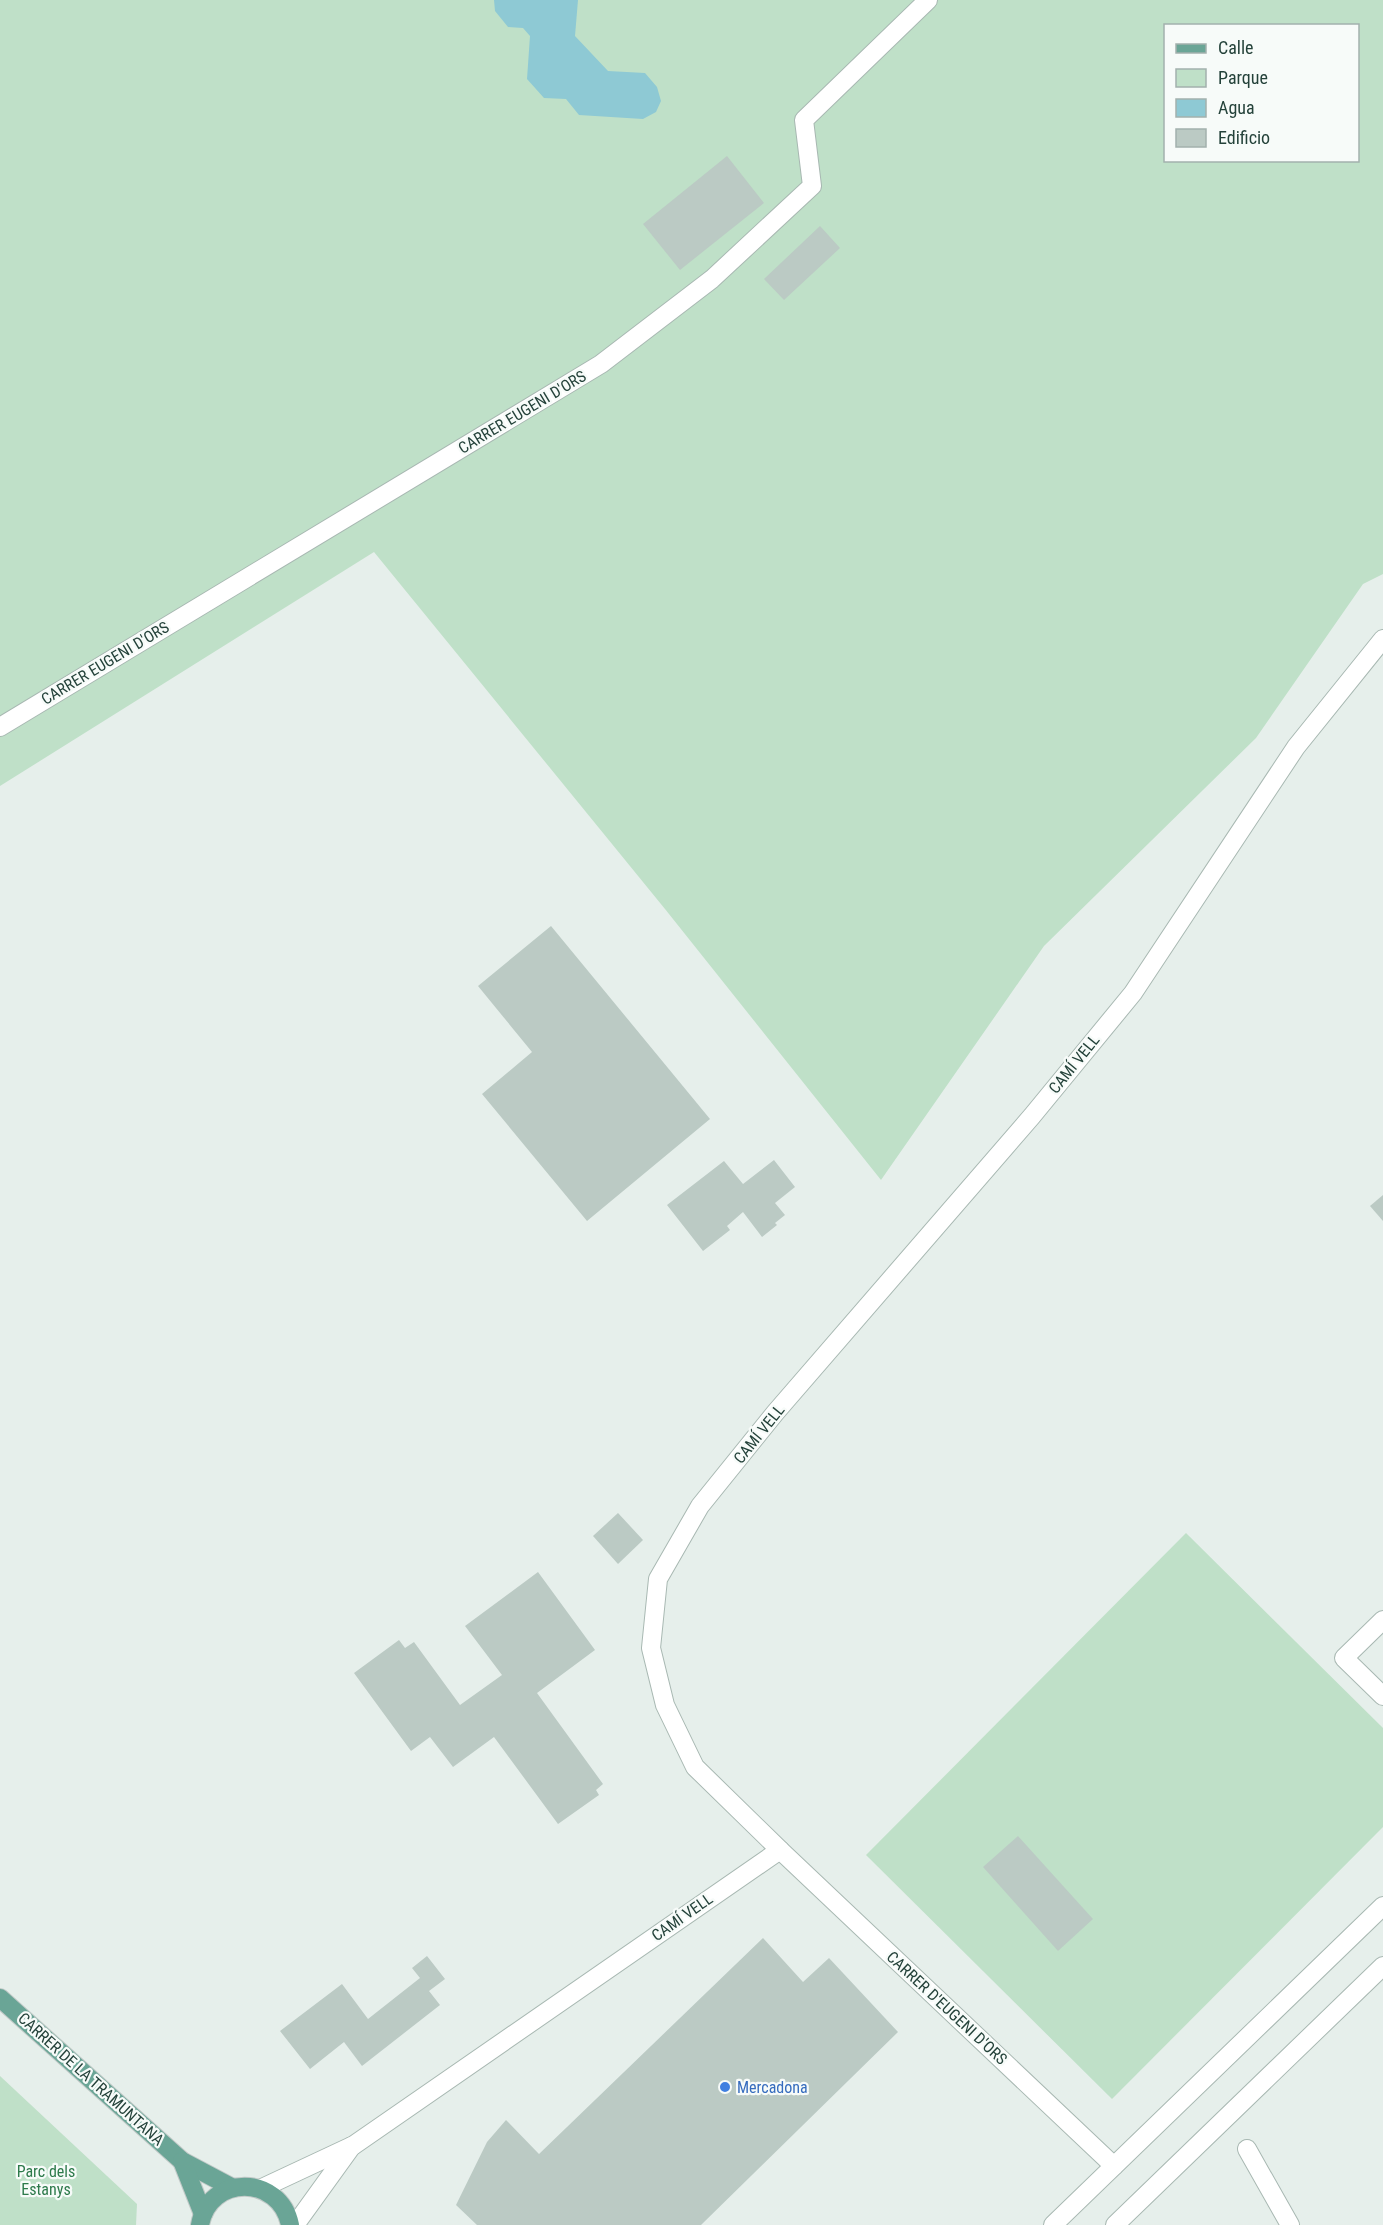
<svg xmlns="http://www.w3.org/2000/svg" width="1383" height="2225" viewBox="0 0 1383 2225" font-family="'Roboto Condensed',sans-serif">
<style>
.green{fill:#bfe0c8;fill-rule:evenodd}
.water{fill:#8ec9d4}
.building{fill:#bbcac4}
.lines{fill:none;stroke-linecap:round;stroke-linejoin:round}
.minor-casing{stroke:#a8b8b2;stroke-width:20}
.major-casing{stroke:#c2cac8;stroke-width:20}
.minor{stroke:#fff;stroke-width:18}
.major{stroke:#6aa596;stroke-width:18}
.shop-dot{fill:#3f7fe0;stroke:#f7fbf9;stroke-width:2}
.labels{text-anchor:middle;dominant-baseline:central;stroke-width:4.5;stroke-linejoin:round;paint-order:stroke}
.street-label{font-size:16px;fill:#24423a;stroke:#f7fbf9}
.shop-label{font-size:16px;fill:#366cbe;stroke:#f7fbf9;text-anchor:start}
.park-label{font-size:16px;fill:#2d7a4b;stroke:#f7fbf9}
</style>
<rect width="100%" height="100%" fill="#e6efeb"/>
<g class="green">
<path d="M0,0H1383V574L1363,584L1256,738L1044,946L881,1180L665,909L374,552L0,786ZM1166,26H1358V160H1166Z"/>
<polygon points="1186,1533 1383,1728 1383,1827 1112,2099 866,1855"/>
<polygon points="0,2076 137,2204 136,2225 0,2225"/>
</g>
<polygon class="water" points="494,0 578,0 575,36 608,71 645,73 657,87 661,101 656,112 643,119 579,115 566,99 544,98 527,79 530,36 523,28 508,27 495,11"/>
<g class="building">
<polygon points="727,156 764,203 680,270 643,224"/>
<polygon points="820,226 840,248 784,300 764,279"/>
<polygon points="551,926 710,1119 587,1221 482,1094 532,1052 478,986"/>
<polygon points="774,1160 795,1187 775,1203 785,1215 775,1223 777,1225 762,1237 743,1212 727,1226 730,1230 703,1251 667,1205 724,1161 743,1184"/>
<polygon points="1383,1195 1383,1221 1370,1206"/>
<polygon points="618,1513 643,1540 618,1564 593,1536"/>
<polygon points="538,1572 595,1650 537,1693 603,1784 596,1790 599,1795 558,1824 494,1737 453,1767 430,1737 411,1751 354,1673 399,1640 405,1648 414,1642 460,1705 502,1675 465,1626"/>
<polygon points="1018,1836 1093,1919 1058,1951 983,1867"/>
<polygon points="763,1938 803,1982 829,1958 898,2032 701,2225 477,2225 456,2205 487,2142 506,2120 539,2154"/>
<polygon points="427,1956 445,1979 429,1991 440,2005 362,2066 344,2042 310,2069 280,2031 342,1984 368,2019 420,1978 412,1968"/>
</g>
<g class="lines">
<defs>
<g id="minor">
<polyline points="0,727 601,364 712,279 812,186 804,120 928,0"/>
<polyline points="1383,1620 1344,1658 1383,1696"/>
<polyline points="780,1850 1114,2166"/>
<polyline points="1247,2149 1290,2225"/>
<polyline points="260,2189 354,2145 780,1850 695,1767 665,1705 651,1648 658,1579 700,1506 775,1413 1032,1116 1133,993 1296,747 1383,639"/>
<polyline points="295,2225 352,2146"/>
<polyline points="1053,2225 1383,1906"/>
<polyline points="1115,2225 1383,1966"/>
</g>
<g id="major">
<polyline points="0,1998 182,2161 233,2188"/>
<polyline points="182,2161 203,2214"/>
<path d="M200,2225C209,2174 280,2174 290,2225"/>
</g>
</defs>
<use href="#minor" class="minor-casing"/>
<use href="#major" class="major-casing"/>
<use href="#minor" class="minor"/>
<use href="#major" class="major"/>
</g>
<circle class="shop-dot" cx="725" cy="2087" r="6"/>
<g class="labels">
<g class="street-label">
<text transform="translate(522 412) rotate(-31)">CARRER EUGENI D'ORS</text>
<text transform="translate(105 663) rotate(-31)">CARRER EUGENI D'ORS</text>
<text transform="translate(1074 1064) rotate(-51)">CAMÍ VELL</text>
<text transform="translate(759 1434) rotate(-51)">CAMÍ VELL</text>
<text transform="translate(682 1917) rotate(-35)">CAMÍ VELL</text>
<text transform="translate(947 2008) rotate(43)">CARRER D'EUGENI D'ORS</text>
<text transform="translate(91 2079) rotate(42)">CARRER DE LA TRAMUNTANA</text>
</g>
<g class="shop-label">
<text x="737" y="2087">Mercadona</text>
</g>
<g class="park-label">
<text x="46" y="2171">Parc dels<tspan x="46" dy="18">Estanys</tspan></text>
</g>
</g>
<rect x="1164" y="24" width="195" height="138" fill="#f7fbf9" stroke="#a3b1ad" stroke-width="1.5"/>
<rect x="1176" y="44" width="30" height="9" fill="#6aa596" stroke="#a3b1ad" stroke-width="1.5"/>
<text x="1218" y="54" font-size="18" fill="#24423a">Calle</text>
<rect x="1176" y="69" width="30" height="18" fill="#bfe0c8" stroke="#a3b1ad" stroke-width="1.5"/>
<text x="1218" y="84" font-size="18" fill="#24423a">Parque</text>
<rect x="1176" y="99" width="30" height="18" fill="#8ec9d4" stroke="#a3b1ad" stroke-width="1.5"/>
<text x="1218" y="114" font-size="18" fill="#24423a">Agua</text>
<rect x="1176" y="129" width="30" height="18" fill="#bbcac4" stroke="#a3b1ad" stroke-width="1.5"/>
<text x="1218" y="144" font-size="18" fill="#24423a">Edificio</text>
</svg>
